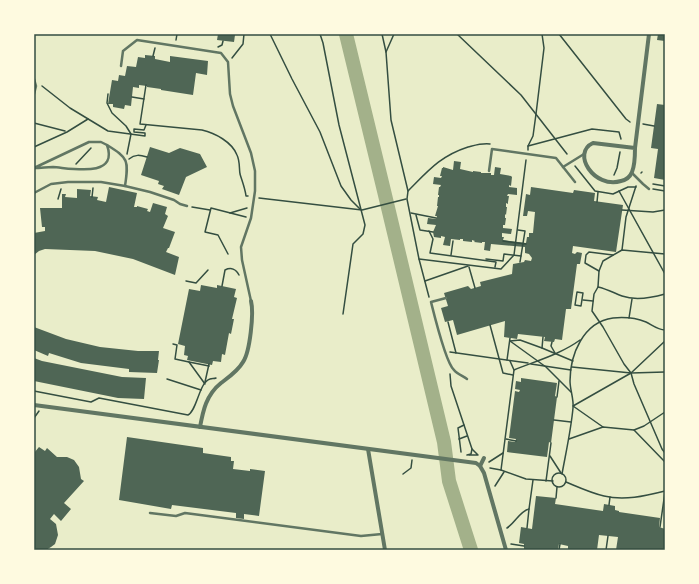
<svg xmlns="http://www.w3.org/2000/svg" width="699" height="584" viewBox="0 0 699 584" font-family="Commissioner,sans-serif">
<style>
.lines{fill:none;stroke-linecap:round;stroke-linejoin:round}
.river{stroke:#a3b18a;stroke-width:14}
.building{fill:#4f6655}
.path{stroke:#344e41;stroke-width:1.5}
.service{stroke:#617663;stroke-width:2.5}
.minor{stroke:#617663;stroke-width:4}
.neatline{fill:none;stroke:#344e41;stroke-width:1.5}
</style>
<rect width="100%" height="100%" fill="#e9edc9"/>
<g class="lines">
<polyline class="river" points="346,34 385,195 444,442 449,481 471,550"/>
</g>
<g class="building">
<polygon points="218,34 235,35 234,42 217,40"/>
<polygon points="658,34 665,34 665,41 657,40"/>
<polygon points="145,55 155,56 155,59 170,62 170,56 208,61 207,75 196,73 193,95 161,90 161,89 147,87 147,86 139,85 139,88 133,87 131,106 125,105 124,109 113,107 113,104 108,104 112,80 118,81 119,75 125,76 127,66 136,67 138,57 145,58"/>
<polygon points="657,104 665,105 665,180 654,178 658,149 651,148"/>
<polygon points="150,147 169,153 180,148 200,154 207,167 186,177 179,195 162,189 164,186 158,184 159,181 141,175"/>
<polygon points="454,161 461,162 460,169 473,172 473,171 481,172 481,173 491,173 491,175 494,175 495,167 501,168 500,174 511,176 512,177 511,186 509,185 509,187 517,188 517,195 508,194 507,196 509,196 508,202 508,204 506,203 506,207 507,207 506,215 505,214 505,218 506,218 505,225 503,225 503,228 512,229 511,234 502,233 502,237 504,237 503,240 526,243 527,237 529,237 529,233 533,233 535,212 528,211 527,216 523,216 526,194 530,195 531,187 573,193 574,190 595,193 594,201 623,205 616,252 573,246 572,253 575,254 577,252 582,253 580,264 577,264 571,309 566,309 562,340 555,339 554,342 544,341 545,337 518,334 517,339 504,337 505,321 457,335 453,320 445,322 441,308 448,306 444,293 468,286 471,289 481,286 480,282 512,274 513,264 524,262 525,260 531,261 532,258 529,254 525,253 525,247 491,244 490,251 484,250 485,242 482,242 482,243 474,242 475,241 472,240 472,242 463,241 463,239 460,239 460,240 451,239 450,246 443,245 445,237 441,236 441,238 434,237 433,232 436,225 427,224 428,218 436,219 437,216 435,216 438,206 437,206 438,197 439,197 439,195 438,195 439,187 440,187 441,185 433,184 434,177 441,178 442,176 440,176 442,168 443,168 443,167 453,170"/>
<polygon points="109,187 137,193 134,207 137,207 137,206 148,209 147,211 150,212 153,203 167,207 165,214 168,216 163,228 175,232 169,248 168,248 166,252 179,257 175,275 133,259 95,251 45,249 39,251 34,255 34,233 45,231 45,227 42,227 40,208 62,208 62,194 66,194 65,197 77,198 77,189 91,190 90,196 98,197 97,200 106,202"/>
<polygon points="201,285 217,288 217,285 236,289 234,297 237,298 232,319 234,319 231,334 229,333 225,355 222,354 221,362 213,361 212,365 187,360 188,356 184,355 185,346 178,344 189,289 200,291"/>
<polygon points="34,327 66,339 100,347 138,351 159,351 158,360 159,360 157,373 129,372 129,369 81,363 49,353 48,356 34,350"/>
<polygon points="34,358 42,361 122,377 146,378 144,399 118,398 34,381"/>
<polygon points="521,378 557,383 555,396 557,397 551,443 549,442 547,457 507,452 508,441 515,442 516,439 509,438 515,391 519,392 520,390 515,389 516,381 521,382"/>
<polygon points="127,437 203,448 203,453 231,457 231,461 234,461 233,469 250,471 250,469 265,471 259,516 244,514 244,519 236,518 236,513 172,505 171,509 119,500"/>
<polygon points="39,447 45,451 47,448 57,457 67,457 74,460 79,467 81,479 84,481 64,503 71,509 61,521 54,514 50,519 56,524 58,535 55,544 51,547 46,550 34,549 34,453"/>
<polygon points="536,496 556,498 555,504 603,511 604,504 615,506 615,510 619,511 619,512 660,518 659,527 665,529 665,550 616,550 618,537 599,535 597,550 568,550 568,546 559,544 558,550 524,550 524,544 519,543 521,527 532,529"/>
</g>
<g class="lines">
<g class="path">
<polyline points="270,34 292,79 320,132 341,186 351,200 360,209"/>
<polyline points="320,34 323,43 339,125 365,225 363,234 353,244 343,314"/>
<polyline points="382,34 386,52 391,120 408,191 407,199 419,259 429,297"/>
<polyline points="457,34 521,95 567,154"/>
<polyline points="559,34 626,119 630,122"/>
<polyline points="176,40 177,34"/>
<polyline points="218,47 222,45 223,41"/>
<polyline points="386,52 394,34"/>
<polyline points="153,56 155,48"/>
<polyline points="232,58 243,44 244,34"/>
<path d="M146,85L140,124L202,130C215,133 232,142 237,155C240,161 239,168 240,174C242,181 245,188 246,196H248"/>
<polyline points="42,86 70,108 108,131 145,136 145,133 134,132 134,129 144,130 146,125"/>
<polyline points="108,94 107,103 112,113 126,126 131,134 127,154"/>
<polyline points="132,97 144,99"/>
<polyline points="34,123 65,131"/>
<polyline points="643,124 654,126"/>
<polyline points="528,146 533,136 536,114 544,48 542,34"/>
<polyline points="34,147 67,132 88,119"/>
<polyline points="528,150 528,146 592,129 619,132 621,139"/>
<path d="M129,159C135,154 140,155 147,157"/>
<polyline points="76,164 91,148"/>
<polyline points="575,166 595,191 613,194 628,187 636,187"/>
<polyline points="641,173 642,172"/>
<polyline points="614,175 617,168 620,152"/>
<polyline points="653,184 665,186"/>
<polyline points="653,189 665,191"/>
<path d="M408,191C428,171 440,156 468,147C476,145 482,143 490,144"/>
<polyline points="619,191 665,274"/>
<polyline points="92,197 93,188"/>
<polyline points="259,198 362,210 406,199"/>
<polyline points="58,199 61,189"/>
<polyline points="597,202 598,192"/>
<polyline points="192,207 210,210"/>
<polyline points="622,210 653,212 665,210"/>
<polyline points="230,213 247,208"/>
<polyline points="411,213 436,218"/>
<polyline points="416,215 420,230 433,232"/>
<polyline points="518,230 525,231 520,262"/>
<polyline points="429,231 433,239 430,253 496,262 495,267"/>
<polyline points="503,241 526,244"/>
<polyline points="622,250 626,217 636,186"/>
<polyline points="228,254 218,235 205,232 211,208 246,217"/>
<polyline points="665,254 622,250 603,261 599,271 598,287 594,294 592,311 603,327 624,364 631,373 634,384 662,449 665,453"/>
<polyline points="451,255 453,241"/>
<polyline points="419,259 501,269 514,255 526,160"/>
<polyline points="486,259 503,261 504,254 521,256"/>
<polyline points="469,267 475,288"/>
<polyline points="599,271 585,263 586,255 589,252 613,255"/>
<polyline points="186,281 196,283 208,270"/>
<polyline points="425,281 468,266"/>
<path d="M222,286L225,270C231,267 236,269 239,275"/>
<path d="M598,287C607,289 614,293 622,296C636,301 651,298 665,294"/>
<polygon points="577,292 583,293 581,306 575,305"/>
<polyline points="583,300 593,301"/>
<polyline points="629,318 632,299"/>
<polyline points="448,322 456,353"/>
<polyline points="490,325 503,373 513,375"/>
<polyline points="543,337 542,348 573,361"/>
<polyline points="510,341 546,367 571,392"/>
<polyline points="510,341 520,340 542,348"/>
<polyline points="552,342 551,346 555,353"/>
<polyline points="173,344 177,345 175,359 189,362 205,384"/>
<polyline points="450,352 528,363"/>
<polyline points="507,360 510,338"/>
<polyline points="510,361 514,370"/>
<polyline points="189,362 209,366"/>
<polyline points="531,364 571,370"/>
<polyline points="572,367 631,373 665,372"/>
<polyline points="450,374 451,386 472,449 471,454 467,455"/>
<polyline points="167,379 201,390"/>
<polyline points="205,382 209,364"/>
<path d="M34,391L91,402L99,398L188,415C197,411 199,382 210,379C212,378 214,379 216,378"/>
<polyline points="557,397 559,381"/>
<polyline points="34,418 39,411"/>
<polyline points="554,420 571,422"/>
<polyline points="603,427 573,406 631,373 665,341"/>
<polyline points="634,430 665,462"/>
<polyline points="459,439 467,436"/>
<polyline points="506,439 516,441"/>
<polyline points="569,439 603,427 634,430 644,426 665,412"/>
<polyline points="461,452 458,428 464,425"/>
<polyline points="469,455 478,455 472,449"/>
<polyline points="550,456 561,473"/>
<polyline points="489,462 503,453"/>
<polyline points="490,468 501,470 526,479 553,481"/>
<path d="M501,470L514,370C536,361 561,354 580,340"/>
<circle cx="559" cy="480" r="7"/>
<polyline points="403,474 411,468 412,460"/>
<path d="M562,474C566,452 571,430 573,408C574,399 570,390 570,381C570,355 583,322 613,318C623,317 636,318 646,322C652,325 658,330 665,330"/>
<polyline points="546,481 551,443"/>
<path d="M566,482C578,487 591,493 604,496C624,501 645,496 665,491"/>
<polyline points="495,486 504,472"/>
<polyline points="556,498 557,487"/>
<polyline points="609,505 610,497"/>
<polyline points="660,527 665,492"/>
<path d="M507,528C515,523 520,511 529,509L533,480"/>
<polyline points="527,528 529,509"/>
<polyline points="511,544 524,546"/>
<polyline points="559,550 560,544"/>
<polyline points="606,550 608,536"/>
</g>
<g class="service">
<polyline points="121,66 123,51 137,40 221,53 228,62 230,94 233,106 251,153 255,171 255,191 251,218 241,247 242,260 251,301"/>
<polyline points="34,79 36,86 34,94"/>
<path d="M107,145C128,158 129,160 125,186"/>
<polyline points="563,167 584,154"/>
<path d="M34,168L89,142H101L107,145C119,179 70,168 53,167C47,167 41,168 34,168"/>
<polyline points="489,171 492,149 556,158 575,182"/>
<polyline points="632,173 643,184 649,189"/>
<polyline points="34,193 51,184 68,182 101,182 125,186 150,192 174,200 180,204 187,206"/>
<path d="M446,298L431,302C434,314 446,363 454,370C457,374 463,376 467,379"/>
<polyline points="150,513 176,516 185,513 361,536 382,534"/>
</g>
<g class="minor">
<path d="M593,143L635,148C635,155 635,165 632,172C630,177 626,180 621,181C594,189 571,153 593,143Z"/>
<polyline points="635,148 649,34"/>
<polyline points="34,405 476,463 480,466 484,473 506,550"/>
<path d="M200,427C203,411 206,395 221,383C229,377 238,371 243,362C250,352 254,313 251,301"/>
<polyline points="368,449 385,550"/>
<polyline points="480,466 484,458"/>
</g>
</g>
<rect width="699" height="584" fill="none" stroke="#fefae0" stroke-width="70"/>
<rect x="35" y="35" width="629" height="514" class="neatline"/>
</svg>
